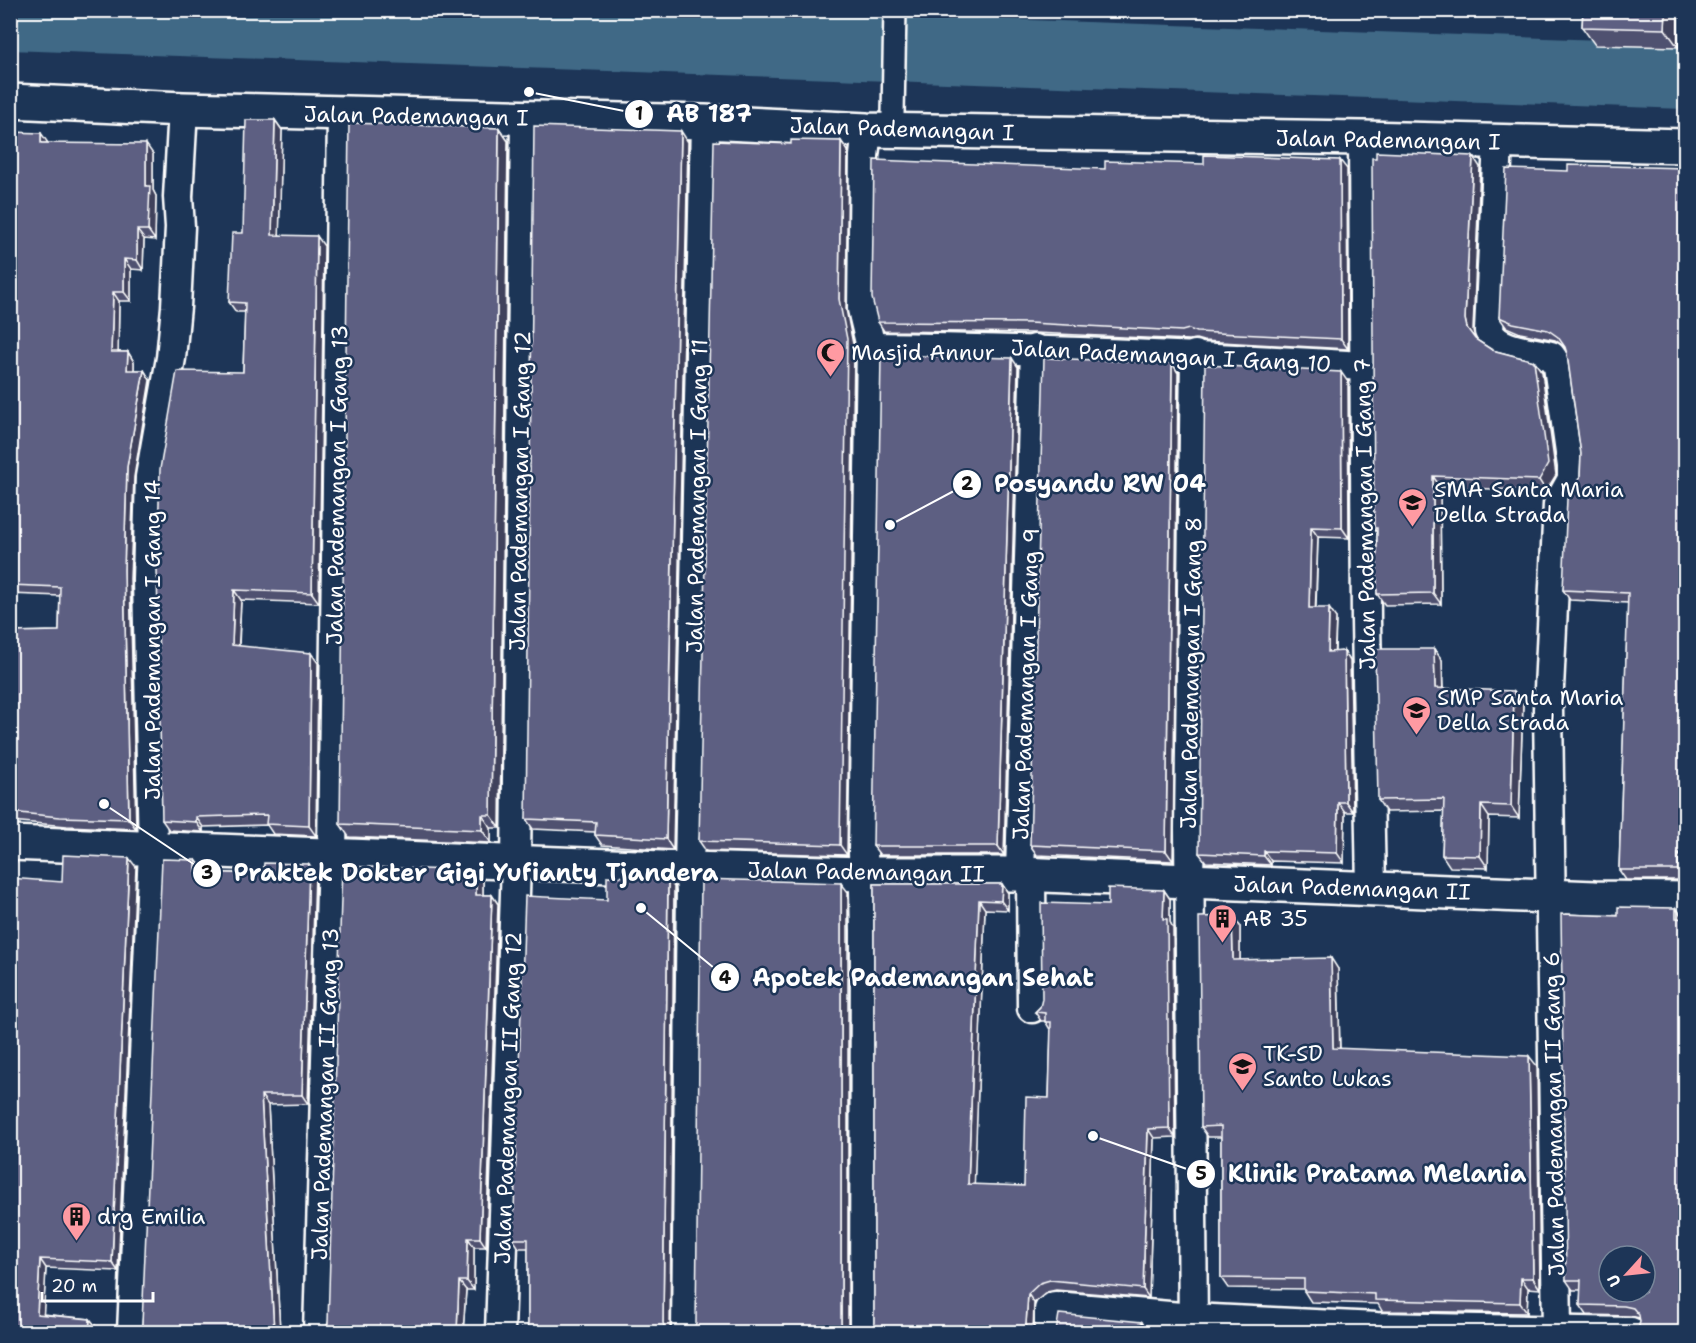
<svg xmlns="http://www.w3.org/2000/svg" width="1696" height="1343" viewBox="0 0 1696 1343" font-family="'Shantell Sans',sans-serif">
<style>
.lines{fill:none;stroke-linecap:round;stroke-linejoin:round}
.river{stroke:#3f6986;stroke-width:66}
.pedestrian-casing{stroke:#fff;stroke-width:26}
.minor-casing{stroke:#fff;stroke-width:33}
.tertiary-casing{stroke:#fff;stroke-width:38}
.pedestrian{stroke:#1d3557;stroke-width:21}
.minor{stroke:#1d3557;stroke-width:28}
.tertiary{stroke:#1d3557;stroke-width:33}
.wall{fill:#505170;stroke:#fff;stroke-width:1.5}
.shaded-wall{fill:#41425b;stroke:#fff;stroke-width:1.5}
.building{fill:#5d5e82;stroke:#fff;stroke-width:1.5;fill-rule:evenodd}
.labels{text-anchor:middle;dominant-baseline:central;stroke-width:5;stroke-linejoin:round;paint-order:stroke}
.street-label{font-size:22px;fill:#fff;stroke:#1d3557}
.poi-label{font-size:22px;fill:#fff;stroke:#1d3557;text-anchor:start}
.leader{fill:none;stroke:#fff;stroke-width:2}
.callout-dot{fill:#fff;stroke:#1d3557;stroke-width:2}
.mark-label{font-size:18px;text-anchor:middle;font-weight:bold;fill:#111}
.callout-label{font-size:24px;text-anchor:middle;font-weight:bold;fill:#fff;stroke:#1d3557;stroke-width:5;stroke-linejoin:round;paint-order:stroke}
</style>
<rect width="100%" height="100%" fill="#1d3557"/>
<filter id="ink" filterUnits="userSpaceOnUse"><feTurbulence type="fractalNoise" baseFrequency=".0167" numOctaves="2"/><feDisplacementMap in="SourceGraphic" scale="12" xChannelSelector="R" yChannelSelector="G"/><feConvolveMatrix kernelMatrix="1 2 1 2 8 2 1 2 1" color-interpolation-filters="sRGB"/></filter>
<g filter="url(#ink)">
<g class="lines">
<polyline class="river" points="10,17 1686,76"/>
<defs>
<polyline id="pedestrian" points="893,114 895,10"/>
<g id="minor">
<polyline points="1363,138 1366,621 1371,889"/>
<path d="M1498,142L1489,331C1497,351 1531,351 1551,356L1558,366L1572,466V479L1558,504L1548,709L1557,1332"/>
<path d="M871,347C1036,349 1199,356 1363,366"/>
<polyline points="1020,874 1035,349"/>
<polyline points="1031,875 1032,1008"/>
<polyline points="132,1332 153,850 147,579 150,477 171,358 176,307 180,227 178,197 183,109"/>
<polyline points="318,1332 332,856 342,115"/>
<polyline points="500,1332 516,864 525,118"/>
<polyline points="686,1332 691,891 689,869 705,122"/>
<polyline points="864,1332 865,931 863,852 871,347 862,309 864,156 867,130"/>
<polyline points="1049,1332 1049,1310 1055,1306 1192,1318 1377,1327 1631,1332"/>
<polyline points="1193,1332 1189,829 1195,355"/>
</g>
<g id="tertiary">
<polyline points="10,101 183,109 705,122 867,130 1363,138 1686,146"/>
<polyline points="10,843 689,869 863,874 1020,874 1595,898 1686,899"/>
</g>
</defs>
<use href="#pedestrian" class="pedestrian-casing"/>
<use href="#minor" class="minor-casing"/>
<use href="#tertiary" class="tertiary-casing"/>
<use href="#pedestrian" class="pedestrian"/>
<use href="#minor" class="minor"/>
<use href="#tertiary" class="tertiary"/>
</g>
<g class="wall">
<polygon points="1583,10 1686,10 1686,18 1678,17 1678,47 1595,45 1582,27"/>
<polygon points="275,120 282,130 279,235 324,246 319,603 241,600 239,646 318,663 316,836 273,834 267,825 203,827 203,832 169,830 162,820 243,372 245,312 236,312 229,302 243,233"/>
<polygon points="499,128 508,141 500,828 491,828 491,843 349,837 340,824"/>
<polygon points="10,132 48,143 153,154 153,190 156,196 155,240 144,239 143,270 131,269 131,301 119,301 118,352 128,352 134,362 134,370 144,370 150,380 134,477 130,579 136,829 67,826 10,821 10,632 59,631 60,596 10,594"/>
<polygon points="841,141 848,151 846,309 854,349 847,855 706,851 699,841 791,144"/>
<polygon points="688,142 673,850 602,845 595,835 595,832 533,829 526,819"/>
<polygon points="1376,158 1480,167 1473,330 1475,339 1492,350 1534,361 1542,372 1556,475 1546,491 1440,487 1441,604 1385,605 1377,594 1377,533 1374,528"/>
<polygon points="1686,168 1686,863 1685,880 1626,880 1619,870 1628,603 1570,600 1563,590 1580,477 1581,454 1567,354 1565,347 1555,340 1520,333 1506,327 1499,317 1568,171"/>
<polygon points="1105,169 1347,169 1348,349 1203,341 1196,339 1189,340 1035,333 884,331 878,322"/>
<polygon points="1172,363 1178,373 1173,861 1037,855 1030,845"/>
<polygon points="1018,367 1004,855 880,855 873,846"/>
<polygon points="1348,382 1349,538 1318,537 1316,608 1336,618 1335,652 1344,651 1350,661 1353,812 1345,812 1344,863 1271,861 1271,865 1206,862 1199,853"/>
<polygon points="1434,649 1442,660 1443,688 1523,702 1519,818 1489,817 1488,868 1450,867 1442,855 1444,811 1386,812 1378,800"/>
<polygon points="196,860 203,869 203,872 263,874 309,864 315,873 308,1104 268,1105 280,1332 139,1332 142,1324"/>
<polygon points="136,867 118,1271 46,1268 43,1314 90,1319 97,1328 96,1332 10,1332 62,882"/>
<polygon points="476,871 483,880 483,895 492,895 498,904 486,1247 474,1247 474,1290 466,1290 463,1332 325,1332"/>
<polygon points="874,884 1002,884 1008,893 1008,910 985,909 974,1185 1024,1186 1049,1098 1051,1031 1045,1021 1041,1021 1035,1012 1040,1007 1108,905 1164,890 1170,899 1170,922 1173,928 1175,1137 1154,1138 1149,1298 1056,1290 1047,1292 1034,1303 872,1332 874,1323"/>
<polygon points="674,887 670,1332 528,1328 528,1248 519,1248 513,1239 607,900"/>
<polygon points="1676,908 1683,918 1686,1332 1638,1330 1640,1322 1640,1318 1631,1316 1587,1315 1580,1305 1581,1290 1573,1290 1566,1280 1618,916"/>
<polygon points="1232,916 1240,926 1240,960 1338,969 1340,1049 1537,1066 1540,1289 1528,1288 1527,1313 1382,1311 1378,1304 1311,1302 1304,1291 1304,1289 1228,1288 1221,1278 1221,1137 1208,1137 1201,1127"/>
</g>
<g class="shaded-wall">
<polygon points="1666,10 1674,10 1678,17 1678,47 1665,29"/>
<polygon points="275,120 282,130 279,244 272,235"/>
<polygon points="499,128 508,141 500,828 491,815"/>
<polygon points="681,131 688,142 673,850 666,839"/>
<polygon points="41,133 48,143 41,143"/>
<polygon points="841,141 848,151 846,309 854,349 847,855 840,845 839,299"/>
<polygon points="146,144 153,154 153,190 156,196 155,240 148,230 146,186"/>
<polygon points="1473,156 1480,167 1473,330 1475,339 1467,328 1465,319"/>
<polygon points="1340,160 1347,169 1348,349 1341,339"/>
<polygon points="137,230 144,239 143,270 137,260"/>
<polygon points="317,236 324,246 319,603 312,593"/>
<polygon points="124,259 131,269 131,301 124,292"/>
<polygon points="113,292 119,301 118,362 111,352"/>
<polygon points="128,352 134,362 134,380 127,370"/>
<polygon points="1012,358 1018,367 1004,855 998,846"/>
<polygon points="1534,361 1542,372 1556,475 1546,491 1539,480"/>
<polygon points="1172,363 1178,373 1173,861 1166,851"/>
<polygon points="144,370 150,380 134,477 130,579 136,829 129,819 124,570 127,467"/>
<polygon points="1341,372 1348,382 1349,538 1342,528"/>
<polygon points="1433,476 1440,487 1441,604 1433,593"/>
<polygon points="1311,527 1318,537 1315,617 1309,608"/>
<polygon points="234,590 241,600 238,655 232,645"/>
<polygon points="1329,608 1336,618 1334,661 1328,652"/>
<polygon points="1434,649 1442,660 1443,699 1435,688"/>
<polygon points="1344,651 1350,661 1353,812 1346,802"/>
<polygon points="311,653 318,663 316,836 309,826"/>
<polygon points="1514,691 1523,702 1519,818 1511,806"/>
<polygon points="1338,802 1345,812 1344,863 1337,853"/>
<polygon points="1481,805 1489,817 1488,868 1480,856"/>
<polygon points="482,815 491,828 491,843 482,830"/>
<polygon points="196,817 203,827 203,832 196,822"/>
<polygon points="1264,851 1271,861 1271,865 1264,856"/>
<polygon points="1678,853 1685,863 1685,880 1678,870"/>
<polygon points="129,858 136,867 118,1271 112,1262"/>
<polygon points="196,860 203,869 202,881 196,872"/>
<polygon points="309,864 315,873 308,1104 302,1095"/>
<polygon points="476,871 483,880 483,904 476,895"/>
<polygon points="668,878 674,887 670,1332 666,1332 665,1330 663,1323"/>
<polygon points="841,883 848,892 848,1332 844,1332 843,1331 841,1323"/>
<polygon points="1002,884 1008,893 1008,910 1001,901"/>
<polygon points="1164,890 1170,899 1170,922 1173,928 1175,1137 1169,1128 1163,919"/>
<polygon points="492,895 498,904 486,1247 480,1238"/>
<polygon points="979,900 985,909 974,1193 968,1184"/>
<polygon points="1676,908 1683,918 1683,928 1676,918"/>
<polygon points="1232,916 1240,926 1240,970 1233,960"/>
<polygon points="1331,958 1338,969 1340,1059 1333,1048"/>
<polygon points="1529,1056 1537,1066 1540,1289 1533,1278"/>
<polygon points="261,1095 268,1105 280,1332 274,1332"/>
<polygon points="1148,1129 1154,1138 1149,1298 1143,1289"/>
<polygon points="1686,1224 1686,1289 1683,1286"/>
<polygon points="468,1238 474,1247 474,1290 467,1281"/>
<polygon points="40,1259 46,1268 43,1323 37,1314"/>
<polygon points="1521,1278 1528,1288 1527,1313 1520,1303"/>
<polygon points="459,1281 466,1290 463,1332 457,1332"/>
<polygon points="1028,1294 1034,1303 1033,1332 1029,1332 1026,1324"/>
<polygon points="90,1319 97,1328 96,1332 89,1332"/>
<polygon points="1142,1322 1148,1331 1148,1332 1141,1332"/>
</g>
<g class="building">
<polygon points="1583,10 1666,10 1665,29 1582,27"/>
<polygon points="246,120 275,120 272,235 317,236 312,593 234,590 232,645 311,653 309,826 266,824 267,815 196,817 196,822 162,820 157,569 160,469 177,371 243,372 245,303 229,302 232,233 243,233"/>
<polygon points="349,123 499,128 491,815 482,815 482,830 340,824"/>
<polygon points="534,126 681,131 666,839 595,835 596,822 526,819"/>
<polygon points="10,132 41,133 41,143 146,144 146,186 150,186 148,230 137,230 137,260 124,259 124,292 113,292 111,352 128,352 127,370 144,370 127,467 124,570 129,819 60,817 10,812 10,632 59,631 60,587 10,585"/>
<polygon points="791,140 841,141 839,299 847,339 840,845 699,841 714,141 791,144"/>
<polygon points="1376,152 1473,156 1465,319 1467,328 1475,339 1492,350 1534,361 1548,464 1539,480 1433,476 1433,593 1377,594 1377,528 1374,528 1372,158 1376,158"/>
<polygon points="1204,155 1340,160 1341,339 1197,332 1189,329 1182,331 1029,323 878,322 872,298 874,160 1105,169 1105,161 1204,164"/>
<polygon points="1568,165 1686,168 1686,853 1678,853 1678,870 1619,870 1628,593 1563,590 1567,499 1580,477 1581,454 1567,354 1565,347 1558,337 1548,330 1513,323 1499,317 1506,169 1568,171"/>
<polygon points="881,355 1012,358 998,846 873,846"/>
<polygon points="1044,358 1172,363 1166,851 1030,845"/>
<polygon points="1205,365 1341,372 1342,528 1311,527 1309,608 1329,608 1328,652 1344,651 1346,802 1338,802 1337,853 1264,851 1264,856 1199,853"/>
<polygon points="1375,649 1434,649 1435,688 1514,691 1511,806 1481,805 1480,856 1442,855 1444,799 1378,800"/>
<polygon points="63,855 129,858 112,1262 40,1259 37,1314 90,1319 89,1332 10,1332 10,878 62,882"/>
<polygon points="162,859 196,860 196,872 263,874 264,863 309,864 302,1095 261,1095 274,1332 139,1332 142,1324"/>
<polygon points="342,866 476,871 476,895 492,895 480,1238 468,1238 467,1281 459,1281 457,1332 325,1332 328,1323"/>
<polygon points="607,876 668,878 663,1323 665,1330 667,1332 520,1332 521,1328 528,1328 528,1239 513,1239 525,896 607,900"/>
<polygon points="701,879 841,883 841,1323 843,1331 845,1332 693,1332 696,1323"/>
<polygon points="874,884 1002,884 1001,901 979,900 968,1184 1024,1186 1026,1097 1049,1098 1051,1022 1045,1022 1045,1013 1035,1012 1040,1007 1042,999 1041,903 1108,905 1108,888 1164,890 1163,919 1167,919 1169,1128 1148,1129 1143,1289 1050,1280 1040,1283 1028,1294 1026,1324 1028,1331 1030,1332 871,1332 874,1323"/>
<path d="M1618,907L1676,908V918L1686,919V1224L1683,1286H1686V1332H1636L1638,1330L1640,1322L1639,1315L1633,1308L1624,1306L1580,1305L1581,1280H1566L1561,914L1618,916ZM1609,1256H1645V1292H1609Z"/>
<polygon points="1232,916 1233,960 1331,958 1333,1048 1529,1056 1533,1278 1521,1278 1520,1303 1375,1300 1375,1294 1304,1291 1304,1279 1221,1278 1221,1126 1201,1127 1199,917"/>
<polygon points="1059,1314 1142,1322 1141,1332 1056,1332"/>
</g>
</g>
<defs>
<symbol id="mosque-pin" viewBox="-11 -11 22 30"><path d="M0 17L-7.5 6A9.5 9.5 0 1 1 7.5 6Z" fill="#ff9aa2" stroke="#1d3557"/><path d="M3.5-4.9A6 6 0 1 0 3.5 4.9A5 5 0 1 1 3.5-4.9Z" fill="#111"/></symbol>
<symbol id="school-pin" viewBox="-11 -11 22 30"><path d="M0 17L-7.5 6A9.5 9.5 0 1 1 7.5 6Z" fill="#ff9aa2" stroke="#1d3557"/><path d="M0-5L7-2L0 1L-7-2ZM-4 1L0 2.5L4 1V4Q0 6-4 4Z" fill="#111"/></symbol>
<symbol id="building-pin" viewBox="-11 -11 22 30"><path d="M0 17L-7.5 6A9.5 9.5 0 1 1 7.5 6Z" fill="#ff9aa2" stroke="#1d3557"/><path d="M-4-6H4V6H1V3H-1V6H-4ZM-2.5-4.3h1.7v1.8h-1.7ZM.8-4.3h1.7v1.8H.8ZM-2.5-1h1.7V.8h-1.7ZM.8-1h1.7V.8H.8Z" fill="#111"/></symbol>
</defs>
<g fill-rule="evenodd">
<use href="#mosque-pin" x="814" y="336" width="33" height="45"/>
<use href="#school-pin" x="1396" y="486" width="33" height="45"/>
<use href="#school-pin" x="1400" y="694" width="33" height="45"/>
<use href="#building-pin" x="1206" y="902" width="33" height="45"/>
<use href="#school-pin" x="1226" y="1050" width="33" height="45"/>
<use href="#building-pin" x="60" y="1200" width="33" height="45"/>
</g>
<g class="labels">
<g class="street-label">
<text transform="translate(416 116) rotate(1)">Jalan Pademangan I</text>
<text transform="translate(902 129) rotate(2)">Jalan Pademangan I</text>
<text transform="translate(1388 140) rotate(1)">Jalan Pademangan I</text>
<text transform="translate(1171 356) rotate(3)">Jalan Pademangan I Gang 10</text>
<text transform="translate(337 485) rotate(-89)">Jalan Pademangan I Gang 13</text>
<text transform="translate(520 491) rotate(-89)">Jalan Pademangan I Gang 12</text>
<text transform="translate(697 496) rotate(-89)">Jalan Pademangan I Gang 11</text>
<text transform="translate(1365 514) rotate(-91)">Jalan Pademangan I Gang 7</text>
<text transform="translate(152 640) rotate(-90)">Jalan Pademangan I Gang 14</text>
<text transform="translate(1191 673) rotate(-89)">Jalan Pademangan I Gang 8</text>
<text transform="translate(1026 684) rotate(-88)">Jalan Pademangan I Gang 9</text>
<text transform="translate(866 872) rotate(1)">Jalan Pademangan II</text>
<text transform="translate(1352 888) rotate(2)">Jalan Pademangan II</text>
<text transform="translate(325 1094) rotate(-88)">Jalan Pademangan II Gang 13</text>
<text transform="translate(508 1098) rotate(-88)">Jalan Pademangan II Gang 12</text>
<text transform="translate(1554 1114) rotate(-91)">Jalan Pademangan II Gang 6</text>
</g>
<g class="poi-label">
<text x="851" y="352">Masjid Annur</text>
<text x="1434" y="489">SMA Santa Maria<tspan x="1434" dy="25">Della Strada</tspan></text>
<text x="1437" y="697">SMP Santa Maria<tspan x="1437" dy="25">Della Strada</tspan></text>
<text x="1243" y="918">AB 35</text>
<text x="1263" y="1053">TK-SD<tspan x="1263" dy="25">Santo Lukas</tspan></text>
<text x="97" y="1216">drg Emilia</text>
</g>
</g>
<path class="leader" d="M529 92L639 114M890 525L967 484M104 804L207 873M641 908L725 977M1093 1136L1201 1174"/>
<g class="callout-dot">
<circle cx="529" cy="92" r="6"/>
<circle cx="890" cy="525" r="6"/>
<circle cx="104" cy="804" r="6"/>
<circle cx="641" cy="908" r="6"/>
<circle cx="1093" cy="1136" r="6"/>
<circle cx="639" cy="114" r="15"/>
<circle cx="967" cy="484" r="15"/>
<circle cx="207" cy="873" r="15"/>
<circle cx="725" cy="977" r="15"/>
<circle cx="1201" cy="1174" r="15"/>
</g>
<g class="mark-label">
<text x="639" y="120">1</text>
<text x="967" y="490">2</text>
<text x="207" y="879">3</text>
<text x="725" y="984">4</text>
<text x="1201" y="1180">5</text>
</g>
<g class="callout-label">
<text x="709" y="122">AB 187</text>
<text x="1100" y="492">Posyandu RW 04</text>
<text x="476" y="881">Praktek Dokter Gigi Yufianty Tjandera</text>
<text x="923" y="986">Apotek Pademangan Sehat</text>
<text x="1377" y="1182">Klinik Pratama Melania</text>
</g>
<rect width="1696" height="1343" fill="none" stroke="#1d3557" stroke-width="36"/>
<rect x="18" y="18" width="1660" height="1307" fill="none" stroke="#fff" stroke-width="2" filter="url(#ink)"/>
<g transform="translate(1627 1274) rotate(243)"><circle r="28" fill="#1d3557" stroke="#77869a" stroke-width="1.5"/>
<path d="M0-4.5L10 22L0 15L-10 22Z" fill="#ff9aa2"/>
<text y="-9" font-size="16" font-weight="bold" text-anchor="middle" fill="#ffffff">U</text>
</g>
<path d="M42 1292v9h111v-9" fill="none" stroke="#ffffff" stroke-width="3"/>
<text x="51" y="1292" font-size="18" fill="#ffffff" stroke="#1d3557" stroke-width="4.5" paint-order="stroke">20 m</text>
</svg>
